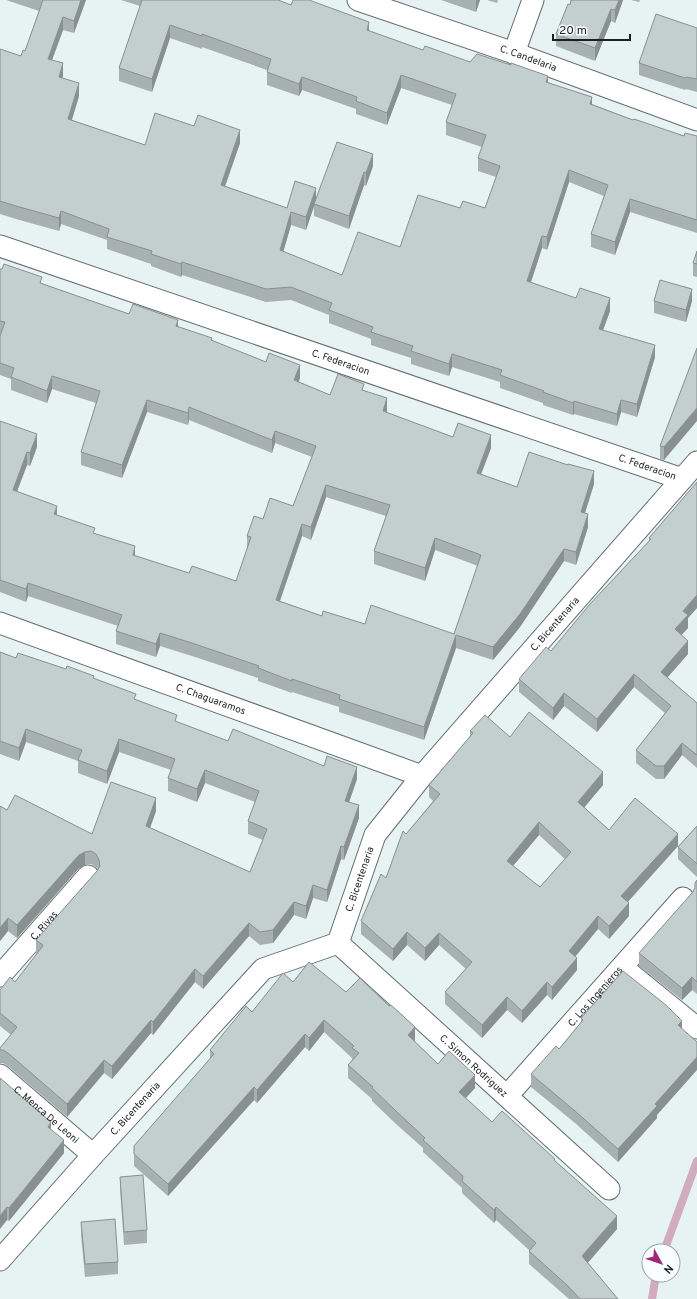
<svg xmlns="http://www.w3.org/2000/svg" width="697" height="1299" viewBox="0 0 697 1299" font-family="Overpass,sans-serif">
<style>
.lines{fill:none;stroke-linecap:round;stroke-linejoin:round}
.stream{stroke:#d1abc0;stroke-width:8}
.minor-casing{stroke:#656e6f;stroke-width:23}
.minor{stroke:#fff;stroke-width:21}
.wall{fill:#a8b1b1;fill-rule:evenodd}
.shaded-wall{fill:#889090}
.building{fill:#c3cece;stroke:#889090;fill-rule:evenodd}
.labels{text-anchor:middle;dominant-baseline:central;stroke-width:3;stroke-linejoin:round;paint-order:stroke}
.street-label{font-size:10px;fill:#1b1f1f;stroke:#f8feff}
</style>
<rect width="100%" height="100%" fill="#e7f2f2"/>
<g class="lines">
<g class="stream">
<polyline points="664,1251 697,1161"/>
<polyline points="652,1299 656,1275"/>
</g>
<defs>
<g id="minor">
<path id="s1" d="M358,0L514,53L697,120"/>
<polyline points="514,53 533,0"/>
<path id="s2" d="M0,246L682,479"/>
<path id="s3" d="M0,623L422,776"/>
<path id="s4" d="M338,943L609,1189"/>
<polyline points="623,968 697,1028"/>
<path id="s5" d="M0,976L88,876"/>
<path id="s6" d="M0,1075L93,1155"/>
<path id="s7" d="M507,1096L683,898"/>
<path id="s8" d="M0,1260L93,1155L263,969L338,943L375,835L422,776L697,462"/>
</g>
</defs>
<use href="#minor" class="minor-casing"/>
<use href="#minor" class="minor"/>
</g>
<g class="wall">
<polygon points="6,0 86,0 74,33 63,30 52,60 63,76 62,78 79,96 72,120 145,145 240,143 225,186 287,208 316,201 373,166 366,186 364,185 349,229 314,216 314,204 306,230 291,225 283,252 342,275 400,247 460,208 485,208 496,177 478,171 478,158 482,147 446,135 446,122 452,105 401,88 387,125 356,114 356,109 302,90 299,96 267,85 267,70 202,47 202,49 170,38 152,92 119,81 119,68 140,6 121,0 278,0 291,5 423,50 470,62 548,83 592,104 633,120 684,136 697,136 697,233 630,212 615,255 591,247 591,234 604,196 569,182 547,250 542,248 531,282 610,311 603,330 655,357 637,417 621,412 617,426 574,414 573,415 543,405 543,403 500,388 500,382 452,367 449,376 411,364 411,358 371,345 371,339 329,323 329,315 291,300 266,302 182,275 181,277 151,266 151,264 107,249 107,240 61,224 59,231 16,219 0,214 0,49 21,56 25,51 39,11"/>
<polygon points="441,0 480,0 476,12"/>
<polygon points="487,0 498,0 497,3"/>
<polygon points="571,0 623,0 615,23 611,21 595,61 556,46 556,34 570,5"/>
<polygon points="631,0 640,0 639,2"/>
<polygon points="697,28 697,92 686,89 685,90 639,75 639,63"/>
<polygon points="697,251 697,277 693,276 693,263"/>
<path d="M0,269L129,314L178,327L300,378L299,382L330,395L364,390L387,411V413L453,437L491,448L481,474L517,487L594,484L585,513L588,527L576,565L564,561L520,627L493,660L456,648L424,740L339,712V707L292,692V693L258,681V678L195,657L160,646L156,657L116,644V631L118,626L28,596L26,602L0,592V421L37,447L30,466L27,465L17,491L57,515L95,534L135,556L189,573L236,581L248,549L247,548V536L263,519L293,506L312,457L275,443L272,453L189,420L188,425L147,412L122,478L81,465V452L96,403L52,389L47,403L11,390V379L0,375V336L1,334H0ZM326,497L386,516L374,551V564L425,581L435,550L478,566L454,634L365,624L322,616L280,601L302,536L311,540Z"/>
<polygon points="654,301 692,301 686,322 654,313"/>
<polygon points="697,348 664,460 660,459 660,446"/>
<polygon points="697,482 697,608 688,618 688,628 681,635 688,654 667,677 697,703 697,768 682,755 664,779 656,779 636,763 636,750 665,713 634,687 597,732 564,706 553,720 519,692 519,679 551,651 649,541 649,538"/>
<polygon points="0,652 16,658 66,669 94,678 177,722 228,741 357,779 349,802 359,818 344,860 341,859 327,902 313,898 306,919 294,915 273,943 260,945 249,936 203,989 195,982 153,1035 151,1033 112,1079 104,1073 67,1117 8,1066 3,1063 0,1063 0,1048 11,1035 0,1026 0,990 15,982 37,954 36,953 36,940 98,870 96,867 91,864 85,865 79,868 17,938 8,931 0,941 0,806 7,810 92,834 156,811 150,828 250,872 263,840 248,834 248,821 255,802 205,783 197,802 168,791 168,778 171,770 119,752 107,784 78,773 78,761 26,742 19,761 0,754"/>
<path d="M470,731L510,737L603,785L584,807L609,830L678,846L628,902L629,916L609,939L598,929L575,957L577,970L552,1000L547,995L522,1023L507,1010L482,1038L445,1004V992L466,969L439,945L425,961L407,945L393,961L361,934V921L386,878L406,834L433,801L429,797V785L470,736ZM539,835L565,859L540,887L513,866Z"/>
<polygon points="697,826 697,877 678,859 678,847"/>
<polygon points="697,880 697,994 692,990 682,1000 639,966 639,953 692,893 695,888"/>
<polygon points="623,971 657,1115 657,1118 618,1162 575,1123 531,1087 531,1074 559,1049 581,1022 581,1018"/>
<polygon points="293,982 346,992 415,1040 414,1041 438,1064 475,1088 466,1098 492,1122 555,1161 617,1229 588,1263 618,1299 569,1299 529,1264 529,1250 496,1220 494,1223 462,1193 462,1188 423,1152 423,1148 396,1124 372,1101 372,1099 348,1078 348,1065 352,1060 352,1058 324,1032 309,1051 305,1047 257,1103 254,1100 168,1196 134,1166 134,1146 210,1060 210,1050 252,1012"/>
<polygon points="0,1078 51,1130 64,1153 9,1221 7,1220"/>
<polygon points="120,1177 147,1230 147,1243 124,1245 120,1189"/>
<polygon points="81,1222 118,1262 118,1274 85,1277 81,1235"/>
</g>
<g class="shaded-wall">
<polygon points="81,0 86,0 74,33 74,21"/>
<polygon points="476,0 480,0 476,12"/>
<polygon points="619,0 623,0 615,23 615,10"/>
<polygon points="611,9 611,21 595,61 595,48"/>
<polygon points="63,17 63,30 48,71 48,59"/>
<polygon points="369,22 369,35 367,30"/>
<polygon points="170,25 170,38 152,92 152,79"/>
<polygon points="63,63 63,76 59,90 59,77"/>
<polygon points="401,75 401,88 387,125 387,113"/>
<polygon points="548,76 548,88 546,82"/>
<polygon points="302,77 302,90 299,96 299,84"/>
<polygon points="79,83 79,96 68,132 68,119"/>
<polygon points="592,97 592,109 590,104"/>
<polygon points="240,130 240,143 221,198 221,185"/>
<polygon points="373,154 373,166 366,186 366,173"/>
<polygon points="569,170 569,182 547,250 547,237"/>
<polygon points="364,172 364,185 349,229 349,216"/>
<polygon points="316,188 316,201 306,230 306,217"/>
<polygon points="630,199 630,212 615,255 615,242"/>
<polygon points="61,211 61,224 59,231 59,218"/>
<polygon points="291,212 291,225 280,263 280,250"/>
<polygon points="542,236 542,248 527,294 527,281"/>
<polygon points="182,262 182,275 181,277 181,264"/>
<polygon points="692,289 692,301 686,322 686,310"/>
<polygon points="610,298 610,311 599,341 599,329"/>
<polygon points="178,320 178,333 176,326"/>
<polygon points="655,345 655,357 637,417 637,404"/>
<polygon points="452,354 452,367 449,376 449,364"/>
<polygon points="300,365 300,378 294,393 294,380"/>
<polygon points="52,376 52,389 47,403 47,391"/>
<polygon points="387,398 387,411 383,424 383,411"/>
<polygon points="147,400 147,412 122,478 122,465"/>
<polygon points="621,400 621,412 617,426 617,414"/>
<polygon points="574,401 574,414 573,415 573,403"/>
<polygon points="189,407 189,420 188,425 188,413"/>
<polygon points="697,408 697,421 664,460 664,447"/>
<polygon points="275,431 275,443 272,453 272,440"/>
<polygon points="37,434 37,447 30,466 30,453"/>
<polygon points="491,435 491,448 477,485 477,473"/>
<polygon points="27,452 27,465 13,502 13,490"/>
<polygon points="594,471 594,484 581,525 581,512"/>
<polygon points="326,485 326,497 311,540 311,527"/>
<polygon points="57,506 57,519 54,514"/>
<polygon points="588,514 588,527 576,565 576,552"/>
<polygon points="302,524 302,536 276,612 276,600"/>
<polygon points="435,538 435,550 425,581 425,568"/>
<polygon points="135,546 135,559 133,555"/>
<polygon points="564,549 564,561 520,627 493,660 493,647"/>
<polygon points="28,583 28,596 26,602 26,589"/>
<polygon points="697,595 697,608 688,618 688,628 675,642 675,629 683,611"/>
<polygon points="160,633 160,646 156,657 156,644"/>
<polygon points="456,635 456,648 424,740 424,727"/>
<polygon points="688,641 688,654 661,685 661,672"/>
<polygon points="634,674 634,687 597,732 597,719"/>
<polygon points="564,693 564,706 553,720 553,708"/>
<polygon points="26,729 26,742 19,761 19,748"/>
<polygon points="119,739 119,752 107,784 107,771"/>
<polygon points="682,743 682,755 664,779 664,766"/>
<polygon points="357,767 357,779 345,814 345,801"/>
<polygon points="205,770 205,783 197,802 197,789"/>
<polygon points="603,772 603,785 578,815 578,802"/>
<polygon points="156,798 156,811 146,839 146,826"/>
<polygon points="359,805 359,818 344,860 344,847"/>
<polygon points="539,822 539,835 507,873 507,861"/>
<polygon points="678,834 678,846 621,909 621,896"/>
<polygon points="341,846 341,859 327,902 327,890"/>
<polygon points="85,852 85,865 79,868 17,938 17,925 79,855"/>
<polygon points="313,885 313,898 306,919 306,906"/>
<polygon points="294,902 294,915 273,943 273,930"/>
<polygon points="629,903 629,916 609,939 609,926"/>
<polygon points="598,916 598,929 569,964 569,951"/>
<polygon points="8,918 8,931 0,941 0,928"/>
<polygon points="249,923 249,936 203,989 203,976"/>
<polygon points="407,932 407,945 393,961 393,949"/>
<polygon points="439,933 439,945 425,961 425,948"/>
<polygon points="577,958 577,970 552,1000 552,987"/>
<polygon points="195,969 195,982 153,1035 153,1022"/>
<polygon points="692,977 692,990 682,1000 682,988"/>
<polygon points="547,982 547,995 522,1023 522,1011"/>
<polygon points="507,997 507,1010 482,1038 482,1025"/>
<polygon points="151,1020 151,1033 112,1079 112,1066"/>
<polygon points="324,1020 324,1032 309,1051 309,1038"/>
<polygon points="682,1021 682,1034 678,1025"/>
<polygon points="415,1027 415,1040 408,1048 408,1035"/>
<polygon points="305,1034 305,1047 257,1103 257,1090"/>
<polygon points="697,1057 697,1070 657,1115 657,1118 618,1162 618,1149 655,1104"/>
<polygon points="104,1060 104,1073 67,1117 67,1104"/>
<polygon points="475,1075 475,1088 459,1105 459,1092"/>
<polygon points="254,1087 254,1100 168,1196 168,1184"/>
<polygon points="51,1122 51,1135 48,1127"/>
<polygon points="64,1140 64,1153 9,1221 9,1208"/>
<polygon points="7,1207 7,1220 0,1229 0,1216"/>
<polygon points="496,1207 496,1220 494,1223 494,1210"/>
<polygon points="617,1216 617,1229 582,1269 582,1256"/>
</g>
<g class="building">
<polygon points="43,0 81,0 74,21 63,17 48,59 63,63 59,77 79,83 68,119 145,145 155,113 194,126 198,115 240,130 221,185 287,208 295,181 316,188 306,217 291,212 280,250 342,275 358,232 400,247 418,195 460,208 463,201 485,208 500,166 478,158 486,135 446,122 456,94 401,75 387,113 356,101 357,97 302,77 299,84 267,72 271,59 202,34 202,36 170,25 152,79 119,68 142,0 278,0 291,5 293,0 309,0 369,22 367,30 423,50 425,46 470,62 477,54 511,65 511,63 548,76 546,82 592,97 590,104 633,120 634,119 684,136 685,133 697,136 697,220 630,199 615,242 591,234 608,185 569,170 547,237 542,236 527,281 576,298 580,288 610,298 599,329 655,345 637,404 621,400 617,414 574,401 573,403 543,392 544,391 500,375 502,370 452,354 449,364 411,351 413,346 371,332 373,327 329,310 332,303 291,287 266,289 182,262 181,264 151,254 152,251 107,237 109,229 61,211 59,218 16,206 0,201 0,49 21,56 23,50 25,51"/>
<polygon points="571,0 619,0 615,10 611,9 595,48 556,34 568,4 570,5"/>
<polygon points="656,14 697,28 697,79 686,77 685,78 639,63"/>
<polygon points="337,142 373,154 366,173 364,172 349,216 314,204"/>
<polygon points="697,251 697,264 693,263"/>
<path d="M4,264L42,277L40,283L129,314L133,304L178,320L176,326L212,338L211,340L266,362L269,353L300,365L294,380L330,395L338,374L364,384L362,390L387,398L383,411L453,437L458,423L491,435L477,473L517,487L529,452L568,465V464L594,471L581,512L588,514L576,552L564,549L520,614L493,647L456,635L424,727L339,699L340,695L292,679V681L258,668L259,666L195,644L160,633L156,644L116,631L122,615L28,583L26,589L0,580V421L37,434L30,453L27,452L13,490L57,506L54,514L95,528L93,533L135,546L133,555L189,573L192,566L236,581L251,537L247,536L254,516L263,519L270,498L293,506L316,446L275,431L272,440L189,407L188,413L147,400L122,465L81,452L100,391L52,376L47,391L11,377L14,368L0,363V336L5,322L0,321V269H2ZM326,485L390,505L374,551L425,568L435,538L481,555L454,634L371,605L365,624L323,611L322,616L276,600L302,524L311,527Z"/>
<polygon points="660,280 692,289 686,310 654,301"/>
<polygon points="697,348 697,408 664,447 660,446"/>
<polygon points="697,482 697,595 683,611 688,615 675,629 688,641 661,672 697,703 697,755 682,743 664,766 656,766 636,750 671,706 634,674 597,719 564,693 553,708 519,679 546,647 551,651 590,604 651,539 649,538"/>
<polygon points="0,652 16,658 18,653 66,669 67,666 94,676 93,678 136,694 134,699 177,715 175,721 228,741 233,729 324,766 327,756 357,767 345,801 359,805 344,847 341,846 327,890 313,885 306,906 294,902 273,930 260,932 249,923 203,976 195,969 153,1022 151,1020 112,1066 104,1060 67,1104 8,1053 3,1050 0,1050 0,1048 17,1027 0,1013 0,990 10,977 15,982 42,947 43,945 36,940 97,871 100,866 99,860 96,854 91,851 85,852 79,855 17,925 8,918 0,928 0,806 7,810 15,795 92,834 111,782 156,798 146,826 250,872 267,829 248,821 259,791 205,770 197,789 168,778 175,759 119,739 107,771 78,760 82,750 26,729 19,748 0,741"/>
<path d="M529,712L603,772L578,802L609,830L635,798L678,834L621,896L629,903L609,926L598,916L569,951L577,958L552,987L547,982L522,1011L507,997L482,1025L445,992L472,962L439,933L425,948L407,932L393,949L361,921L381,874L386,878L403,831L406,834L440,794L429,785L473,733L470,731L485,715L510,737ZM539,822L571,852L540,887L507,861Z"/>
<polygon points="697,826 697,864 678,847"/>
<polygon points="697,880 697,982 692,977 682,988 639,953 692,893 695,888 695,883"/>
<polygon points="309,962 346,992 360,978 389,1006 391,1005 415,1027 408,1035 438,1064 449,1051 475,1075 459,1092 492,1122 502,1111 555,1159 554,1160 617,1216 582,1256 618,1299 580,1299 568,1286 529,1251 536,1243 496,1207 494,1210 462,1181 463,1176 423,1140 425,1138 396,1111 372,1088 373,1087 348,1065 359,1053 352,1048 354,1046 324,1020 309,1038 305,1034 257,1090 254,1087 168,1184 134,1154 134,1146 214,1054 210,1050 246,1006 252,1012 283,973 293,982"/>
<polygon points="623,971 666,1005 682,1021 678,1025 697,1042 697,1057 655,1104 657,1106 618,1149 575,1111 531,1074 556,1046 559,1049 583,1020 581,1018"/>
<polygon points="0,1078 51,1122 48,1127 64,1140 9,1208 7,1207 0,1216"/>
<polygon points="143,1175 147,1230 124,1232 120,1177"/>
<polygon points="115,1219 118,1262 85,1264 81,1222"/>
</g>
<g class="labels">
<g class="street-label">
<text stroke="none"><textPath href="#s1" startOffset="180">C. Candelaria</textPath></text>
<text stroke="none"><textPath href="#s2" startOffset="360">C. Federacion</textPath></text>
<text stroke="none"><textPath href="#s2" startOffset="684">C. Federacion</textPath></text>
<text stroke="none"><textPath href="#s8" startOffset="863">C. Bicentenaria</textPath></text>
<text stroke="none"><textPath href="#s3" startOffset="224">C. Chaguaramos</textPath></text>
<text stroke="none"><textPath href="#s8" startOffset="539">C. Bicentenaria</textPath></text>
<text stroke="none"><textPath href="#s5" startOffset="67">C. Rivas</textPath></text>
<text stroke="none"><textPath href="#s7" startOffset="133">C. Los Ingenieros</textPath></text>
<text stroke="none"><textPath href="#s4" startOffset="183">C. Simon Rodriguez</textPath></text>
<text stroke="none"><textPath href="#s8" startOffset="203">C. Bicentenaria</textPath></text>
<text stroke="none"><textPath href="#s6" startOffset="61">C. Menca De Leoni</textPath></text>
</g>
</g>
<g transform="translate(661 1263) rotate(130)"><circle r="19" fill="#f8feff" stroke="#a0a5a5"/>
<path d="M0-3L7 15L0 10L-7 15Z" fill="#a2267a"/>
<text y="-6" font-size="11" font-weight="bold" text-anchor="middle" fill="#1b1f1f">N</text>
</g>
<path d="M553 34v6h77v-6" fill="none" stroke="#1b1f1f" stroke-width="2"/>
<text x="559" y="34" font-size="12" fill="#1b1f1f" stroke="#f8feff" stroke-width="3" paint-order="stroke">20 m</text>
</svg>
